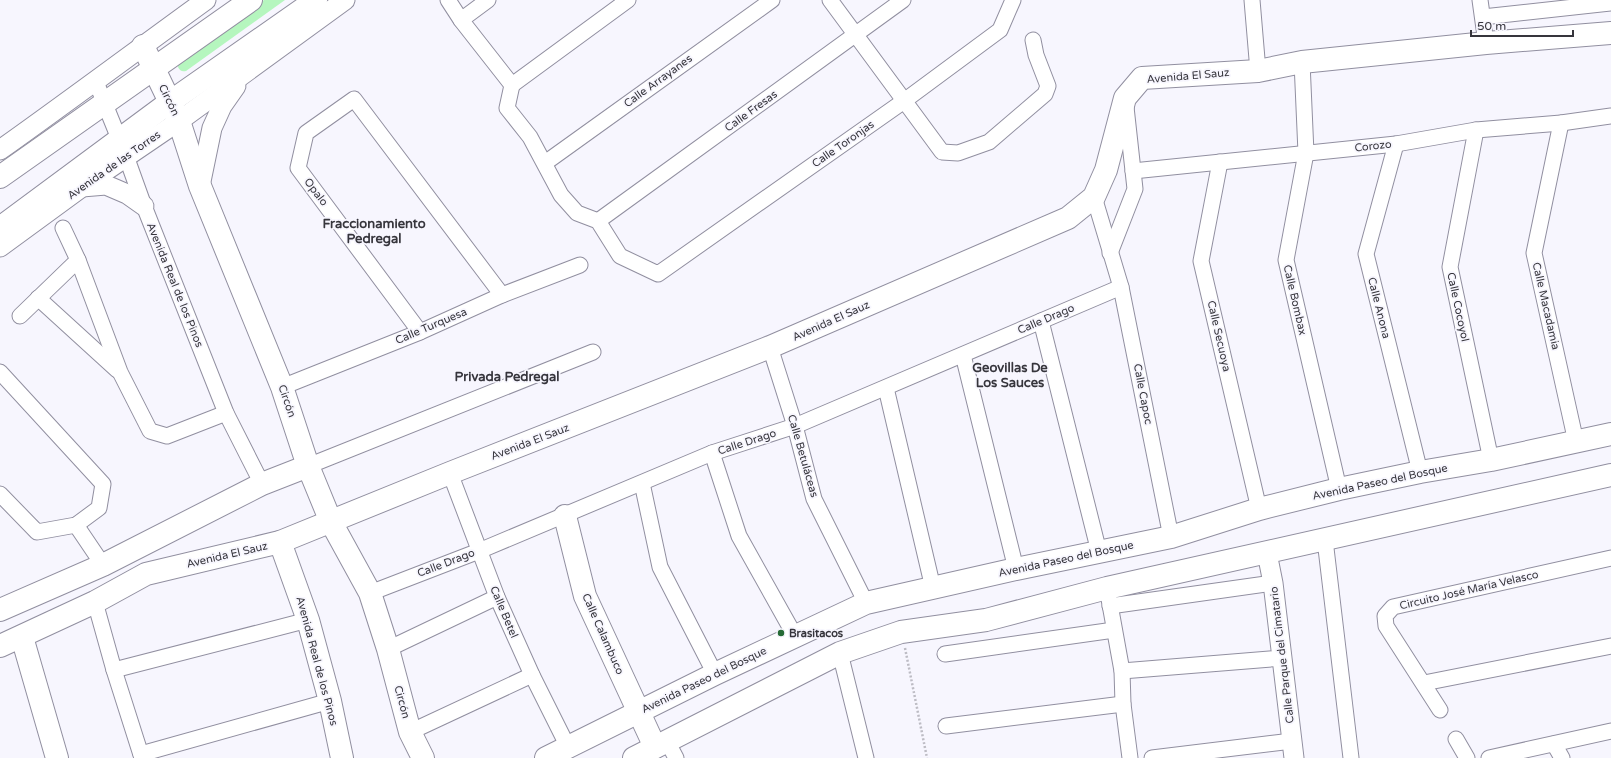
<svg xmlns="http://www.w3.org/2000/svg" width="1611" height="758" viewBox="0 0 1611 758" font-family="'Varela Round',sans-serif">
<style>
.green{fill:#b5f6be}
.lines{fill:none;stroke-linecap:round;stroke-linejoin:round}
.minor-casing{stroke:#918fa0;stroke-width:17}
.tertiary-casing{stroke:#918fa0;stroke-width:21}
.secondary-casing{stroke:#918fa0;stroke-width:24}
.primary-casing{stroke:#918fa0;stroke-width:24}
.path{stroke:#bdbcc4;stroke-width:2.5;stroke-dasharray:2 2;stroke-linecap:butt}
.minor{stroke:#fff;stroke-width:15}
.tertiary{stroke:#fff;stroke-width:19}
.secondary{stroke:#fff;stroke-width:22}
.primary{stroke:#fff;stroke-width:22}
.poi-dot{fill:#256a35;stroke:#f7f6fe;stroke-width:1.5}
.labels{text-anchor:middle;dominant-baseline:central;stroke-width:3.5;stroke-linejoin:round;paint-order:stroke}
.street-label{font-size:11px;fill:#36353c;stroke:#f7f6fe}
.poi-label{font-size:11px;font-weight:bold;fill:#36353c;stroke:#f7f6fe;text-anchor:start}
.quarter-label{font-size:13px;font-weight:bold;fill:#36353c;stroke:#f7f6fe}
</style>
<rect width="100%" height="100%" fill="#f7f6fe"/>
<path class="green" d="M264,0H285L186,71C182,72 180,71 178,67L179,62Z"/>
<g class="lines">
<defs>
<g id="minor">
<polyline points="448,0 461,20 512,85 507,108 530,137 561,195 577,213 598,221 620,256 658,274 904,101 1000,30 1013,0"/>
<polyline points="830,0 942,152 958,153 989,142 1045,94 1048,86 1036,55 1033,40"/>
<polyline points="1252,0 1258,71"/>
<polyline points="1480,0 1486,43"/>
<polyline points="1483,17 1611,3"/>
<polyline points="461,20 488,0"/>
<polyline points="1302,62 1306,153 1286,260 1339,489"/>
<polyline points="96,82 126,156 144,206 226,413 262,484"/>
<polyline points="512,85 628,0"/>
<polyline points="1561,123 1534,253 1576,442"/>
<polyline points="1476,130 1450,267 1491,460"/>
<polyline points="1396,144 1366,254 1420,472"/>
<polyline points="1220,162 1201,261 1259,509"/>
<polyline points="545,163 772,0"/>
<polyline points="1133,171 1396,144 1476,130 1561,123 1611,116"/>
<polyline points="1094,197 1121,287 1171,537"/>
<polyline points="598,221 903,0"/>
<polyline points="63,228 78,260 120,372 150,431 167,436 226,413"/>
<polyline points="1110,253 1135,189 1126,107"/>
<polyline points="38,298 117,370"/>
<polyline points="20,316 78,260"/>
<polyline points="1041,321 1099,552"/>
<polyline points="420,332 298,168 306,133 354,99 502,295"/>
<polyline points="770,347 795,426 814,499 866,603"/>
<polyline points="963,355 1016,569"/>
<polyline points="0,372 103,484 99,508 76,525 37,532 0,494"/>
<polyline points="282,387 420,332 502,295 580,265"/>
<polyline points="886,388 933,588"/>
<polyline points="712,453 739,536 795,636"/>
<polyline points="308,466 593,352"/>
<polyline points="450,473 497,597 532,675 568,747"/>
<polyline points="642,483 660,567 715,674"/>
<polyline points="76,525 103,565"/>
<polyline points="1325,540 1351,758"/>
<polyline points="1107,588 1122,671 1123,704 1130,758"/>
<polyline points="370,593 479,551 712,453 795,426 1121,287"/>
<polyline points="95,602 114,670 142,758"/>
<polyline points="1110,606 1273,583"/>
<polyline points="388,649 497,597"/>
<polyline points="840,653 866,758"/>
<polyline points="945,654 1114,630"/>
<polyline points="114,670 308,620"/>
<polyline points="1122,671 1283,658"/>
<polyline points="1424,683 1611,646"/>
<polyline points="1440,710 1386,626 1385,616 1393,607 1611,558"/>
<polyline points="946,726 1123,704"/>
<polyline points="410,732 532,675"/>
<polyline points="1456,739 1467,758"/>
<polyline points="667,741 676,758"/>
<polyline points="1554,744 1562,758"/>
<polyline points="141,754 330,701"/>
<polyline points="1152,758 1292,741"/>
<polyline points="1489,758 1611,731"/>
</g>
<g id="tertiary">
<path d="M0,150C69,101 137,50 206,0"/>
<polyline points="200,186 212,128 222,106 236,86"/>
<polyline points="82,187 106,185 127,194 144,206"/>
<polyline points="0,247 82,187 179,121 345,0"/>
<polyline points="1267,553 1273,583 1294,758"/>
</g>
<g id="secondary">
<polyline points="565,516 585,596 655,747"/>
<polyline points="331,522 370,593 388,649 410,732 423,758"/>
<polyline points="280,542 308,620 330,701 342,758"/>
<polyline points="22,637 57,758"/>
<polyline points="546,758 715,674 866,603 1016,569 1171,537 1259,509 1339,489 1420,472 1491,460 1611,434"/>
<polyline points="634,758 840,653 901,632 986,620 1107,588 1611,475"/>
</g>
<g id="primary">
<polyline points="143,46 179,121 200,186 282,387 308,466 331,522"/>
<polyline points="0,177 251,0"/>
<polyline points="0,228 170,102 316,0"/>
<polyline points="0,610 103,565 262,484 308,466"/>
<polyline points="0,646 95,602 146,574 280,542 450,473 770,347 1068,218 1094,197 1106,170 1125,98 1142,78 1258,71 1302,62 1486,43 1611,33"/>
</g>
</defs>
<use href="#minor" class="minor-casing"/>
<use href="#tertiary" class="tertiary-casing"/>
<use href="#secondary" class="secondary-casing"/>
<use href="#primary" class="primary-casing"/>
<polyline class="path" points="905,648 927,758"/>
<use href="#minor" class="minor"/>
<use href="#tertiary" class="tertiary"/>
<use href="#secondary" class="secondary"/>
<use href="#primary" class="primary"/>
</g>
<circle class="poi-dot" cx="781" cy="633" r="4"/>
<g class="labels">
<g class="street-label">
<text transform="translate(1188 76) rotate(-5)">Avenida El Sauz</text>
<text transform="translate(658 81) rotate(-36)">Calle Arrayanes</text>
<text transform="translate(169 100) rotate(64)">Circón</text>
<text transform="translate(751 111) rotate(-36)">Calle Fresas</text>
<text transform="translate(843 144) rotate(-35)">Calle Toronjas</text>
<text transform="translate(1373 146) rotate(-6)">Corozo</text>
<text transform="translate(114 165) rotate(-35)">Avenida de las Torres</text>
<text transform="translate(316 192) rotate(53)">Opalo</text>
<text transform="translate(175 285) rotate(68)">Avenida Real de los Pinos</text>
<text transform="translate(1295 300) rotate(77)">Calle Bombax</text>
<text transform="translate(1546 306) rotate(77)">Calle Macadamia</text>
<text transform="translate(1458 307) rotate(78)">Calle Cocoyol</text>
<text transform="translate(1379 308) rotate(76)">Calle Anona</text>
<text transform="translate(1046 319) rotate(-23)">Calle Drago</text>
<text transform="translate(831 321) rotate(-24)">Avenida El Sauz</text>
<text transform="translate(431 326) rotate(-23)">Calle Turquesa</text>
<text transform="translate(1219 336) rotate(77)">Calle Secuoya</text>
<text transform="translate(1143 394) rotate(79)">Calle Capoc</text>
<text transform="translate(287 401) rotate(71)">Circón</text>
<text transform="translate(530 442) rotate(-21)">Avenida El Sauz</text>
<text transform="translate(747 442) rotate(-18)">Calle Drago</text>
<text transform="translate(803 456) rotate(74)">Calle Betuláceas</text>
<text transform="translate(1380 482) rotate(-12)">Avenida Paseo del Bosque</text>
<text transform="translate(227 555) rotate(-13)">Avenida El Sauz</text>
<text transform="translate(1066 559) rotate(-12)">Avenida Paseo del Bosque</text>
<text transform="translate(446 563) rotate(-21)">Calle Drago</text>
<text transform="translate(1469 590) rotate(-13)">Circuito José María Velasco</text>
<text transform="translate(504 612) rotate(67)">Calle Betel</text>
<text transform="translate(603 634) rotate(66)">Calle Calambuco</text>
<text transform="translate(1282 655) rotate(-97)">Calle Parque del Cimatario</text>
<text transform="translate(317 661) rotate(75)">Avenida Real de los Pinos</text>
<text transform="translate(704 680) rotate(-26)">Avenida Paseo del Bosque</text>
<text transform="translate(402 702) rotate(75)">Circón</text>
</g>
<g class="poi-label">
<text x="789" y="633">Brasitacos</text>
</g>
<g class="quarter-label">
<text x="374" y="224">Fraccionamiento<tspan x="374" dy="15">Pedregal</tspan></text>
<text x="1010" y="368">Geovillas De<tspan x="1010" dy="15">Los Sauces</tspan></text>
<text x="507" y="377">Privada Pedregal</text>
</g>
</g>
<path d="M1471 30v6h102v-6" fill="none" stroke="#36353c" stroke-width="2"/>
<text x="1477" y="30" font-size="12" fill="#36353c" stroke="#f7f6fe" stroke-width="3" paint-order="stroke">50 m</text>
</svg>
